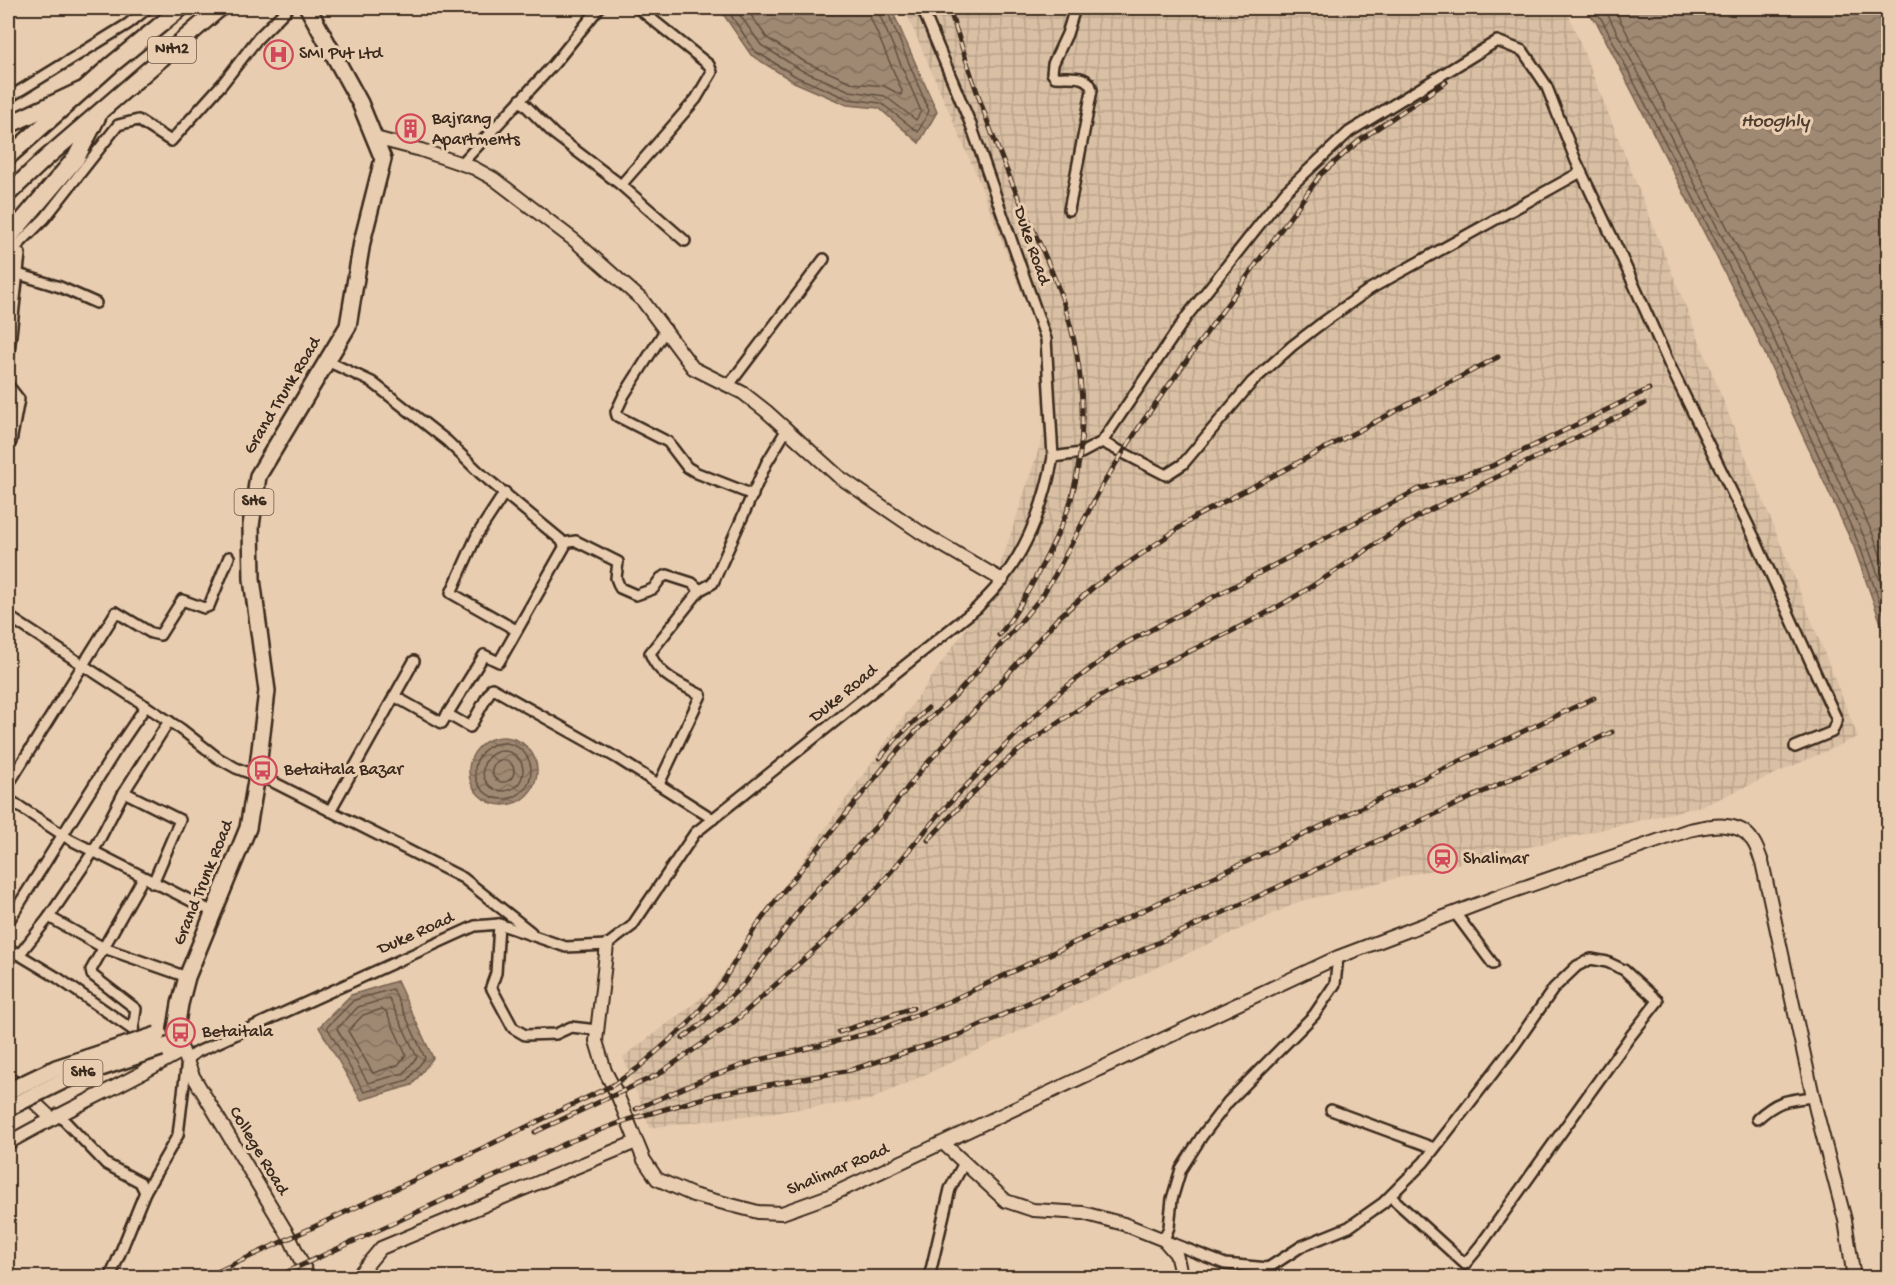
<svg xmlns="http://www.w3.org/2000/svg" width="1896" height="1285" viewBox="0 0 1896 1285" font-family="'Gochi Hand',sans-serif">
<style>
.industrial{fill:url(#industrial-grid)}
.water{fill:url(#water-waves);stroke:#786351;stroke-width:1.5}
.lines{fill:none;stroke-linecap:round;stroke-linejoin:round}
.shore{stroke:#635040;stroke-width:1.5}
.minor-casing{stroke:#3b2a1e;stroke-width:14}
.tertiary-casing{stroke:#3b2a1e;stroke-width:16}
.primary-casing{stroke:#3b2a1e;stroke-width:20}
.trunk-casing{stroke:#3b2a1e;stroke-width:20}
.motorway-casing{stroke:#3b2a1e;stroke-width:21}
.minor{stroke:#e9cdb0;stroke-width:9}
.tertiary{stroke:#e9cdb0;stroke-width:12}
.primary{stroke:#e9cdb0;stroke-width:15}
.trunk{stroke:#e9cdb0;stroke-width:15}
.motorway{stroke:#e9cdb0;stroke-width:16}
.rail-casing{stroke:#3b2a1e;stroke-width:5}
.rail{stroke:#e9cdb0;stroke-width:3;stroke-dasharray:9;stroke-linecap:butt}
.primary-bridge-casing{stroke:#3b2a1e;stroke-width:20;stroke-linecap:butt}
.primary-bridge{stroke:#e9cdb0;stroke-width:15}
.labels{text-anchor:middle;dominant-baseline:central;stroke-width:6;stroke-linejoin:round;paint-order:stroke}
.shield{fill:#e9cdb0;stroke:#6f5b4a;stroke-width:1.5}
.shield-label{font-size:16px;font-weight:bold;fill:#3b2a1e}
.poi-label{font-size:18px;fill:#3b2a1e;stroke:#e9cdb0;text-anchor:start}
.street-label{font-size:18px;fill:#3b2a1e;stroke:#e9cdb0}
.water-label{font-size:20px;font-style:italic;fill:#4f3d2f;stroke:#e9cdb0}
</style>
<defs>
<pattern id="industrial-grid" width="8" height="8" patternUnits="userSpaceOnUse" patternTransform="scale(1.5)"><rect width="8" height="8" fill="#d9bfa3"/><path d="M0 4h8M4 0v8" fill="none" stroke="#bba48c"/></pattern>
<pattern id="water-waves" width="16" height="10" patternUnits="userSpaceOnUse" patternTransform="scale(1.5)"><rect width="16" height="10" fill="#a08973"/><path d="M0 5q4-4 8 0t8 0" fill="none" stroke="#84705e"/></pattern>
</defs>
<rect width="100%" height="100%" fill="#e9cdb0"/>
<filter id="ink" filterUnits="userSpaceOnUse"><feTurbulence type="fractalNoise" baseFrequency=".0167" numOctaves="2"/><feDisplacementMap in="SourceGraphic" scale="12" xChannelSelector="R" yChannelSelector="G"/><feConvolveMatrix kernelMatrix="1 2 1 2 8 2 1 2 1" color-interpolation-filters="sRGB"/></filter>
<g filter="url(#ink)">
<polygon class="industrial" points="904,8 1566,8 1858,737 1705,805 1301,901 870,1100 650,1128 623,1057 712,990 992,591 1043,436 1040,341 977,176"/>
<g class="water">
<polygon points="719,8 891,8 937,112 919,143 879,108 847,105 794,82 751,55"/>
<polygon points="1585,8 1888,8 1888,643 1854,547 1754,330 1597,23"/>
<circle cx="503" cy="771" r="34"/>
<polygon points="397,981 433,1058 412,1085 361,1100 319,1027 351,995"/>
</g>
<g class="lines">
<g class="shore">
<polyline points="726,8 755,51 797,77 848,99 881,103 918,132 929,111 886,8"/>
<polyline points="735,8 761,45 801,70 850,91 885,96 916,120 921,111 880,16 878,8"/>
<polyline points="746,8 767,38 805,62 853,83 884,86 901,95 902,91 871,19 869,8"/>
<polyline points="1593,8 1602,20 1760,327 1859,544 1888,625"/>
<polyline points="1602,8 1609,17 1767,324 1866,541 1888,603"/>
<polyline points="1614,8 1775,320 1874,537 1888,577"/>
<circle cx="503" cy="771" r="28"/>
<circle cx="503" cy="771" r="20"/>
<circle cx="503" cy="771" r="11"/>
<polygon points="393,989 425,1058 408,1080 364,1092 327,1027 354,1000"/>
<polygon points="389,998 417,1057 404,1073 368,1083 337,1029 358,1007"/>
<polygon points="382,1009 386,1011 406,1055 398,1065 373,1073 348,1031 363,1015"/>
</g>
<defs>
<g id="minor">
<polyline points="8,98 128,24 148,8"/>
<polyline points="520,100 554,134 621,185 685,241"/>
<polyline points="461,164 554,64 599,8"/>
<polyline points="621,185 696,99 712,72 709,65 638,8"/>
<path d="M1069,210L1092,90C1089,73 1069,78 1055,77L1052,73L1053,64L1067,34L1075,8"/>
<polyline points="8,255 45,218 118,125 138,120 171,141 223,83 258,38 288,8"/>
<polyline points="18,274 60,287 96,303"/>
<polyline points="666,329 624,395 616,412 617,416 668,442 687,467 697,473 753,495"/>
<polyline points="8,361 20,254 13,250"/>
<polyline points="327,361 372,382 447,441 480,473 561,540 565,546 499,662 484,655 442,723 394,696"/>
<polyline points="8,385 19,399 11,442 8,446"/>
<polyline points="729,385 824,259"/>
<polyline points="1102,442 1166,475 1183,464 1252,382 1292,346 1318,326 1370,289 1581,172"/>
<polyline points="1053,457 1081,453 1102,442 1187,316 1286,191 1349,132 1497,41 1523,51 1546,85 1576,161 1622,258 1670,366 1754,537 1837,720 1832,732 1795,747"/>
<polyline points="505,492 477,535 451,593 516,630"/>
<polyline points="563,543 576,541 618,562 616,578 620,588 636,595 653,589 661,578 667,575 692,583 700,590"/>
<polyline points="8,616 181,729 218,758 236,768 273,782 463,878 531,932"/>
<polyline points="447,714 470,727 492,688 617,758 713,819"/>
<path d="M659,784L701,695C681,684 658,676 650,653L700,590L713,583L766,464L787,429"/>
<polyline points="8,785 116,612 151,633 160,635 182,600 204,608 209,606 229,557"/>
<polyline points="124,792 180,820 153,883"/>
<polyline points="8,799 69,839 213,912"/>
<polyline points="330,811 414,661"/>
<polyline points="1455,913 1493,964"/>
<polyline points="49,917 104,948 187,977"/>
<polyline points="8,922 116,750 146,706"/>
<polyline points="499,924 496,973 491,987 513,1028 525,1035 556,1034 571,1027 597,1030"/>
<polyline points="8,948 58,978 133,1030 147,1071"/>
<polyline points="19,955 49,917 93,852 124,792 169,721"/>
<polyline points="1338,957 1335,984 1314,1015 1228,1102 1202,1136 1181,1169 1172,1199 1169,1227 1164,1240 1225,1264 1268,1268 1302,1246 1349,1227 1383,1203 1424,1162 1514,1046 1554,988 1577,966 1591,959 1607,962 1624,970 1658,1001 1629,1038 1480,1246 1465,1264 1390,1196"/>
<polyline points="133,1030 136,1009 92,975 91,970 143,878"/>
<polyline points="1331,1110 1434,1148"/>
<polyline points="58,1114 106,1164 140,1182 145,1192 110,1278"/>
<path d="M1757,1119C1778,1100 1786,1100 1813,1097"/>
<path d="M145,1192L178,1135L187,1060L195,1053L475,926L499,924L566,947L607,945L632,926L695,833L977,608C985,599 995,590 1002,580C1029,545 1045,500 1053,457L1046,339L971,125L922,8"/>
<polyline points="929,1278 950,1189 964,1163"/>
</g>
<g id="tertiary">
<polyline points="375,138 421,150 474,168 494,179 574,240 643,301 693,368 743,393 766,411 838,476 920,532 1002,580"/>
<path d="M607,945L596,1041L605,1071L617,1094L644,1160L657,1179L693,1195L758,1212L782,1213L829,1196L1338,957L1502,895L1689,830C1708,826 1739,819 1752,840C1757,846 1759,855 1762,862L1816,1110L1845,1220L1854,1278"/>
<polyline points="179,1042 193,1076 290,1238 309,1278"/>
<polyline points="8,1083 12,1081 51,1118"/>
<path d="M8,1143C65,1110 125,1084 182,1051"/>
<polyline points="943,1143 1006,1201 1033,1210 1083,1213 1124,1224 1164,1240 1176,1254 1182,1278"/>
<polyline points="356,1278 381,1248 636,1142"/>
</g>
<polyline id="primary" points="161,1048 179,1042 176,1029 180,1004 187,977 248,828 257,775 267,691 252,579 251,526 258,476 348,326 362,242 383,159 360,103 308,8"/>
<g id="trunk">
<polyline points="8,157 110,66 181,8"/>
<polyline points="8,194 45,159 220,8"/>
</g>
<g id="motorway">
<polyline points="8,125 81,91"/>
<polyline points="8,238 76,158 98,115"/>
</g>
</defs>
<use href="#minor" class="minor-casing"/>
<use href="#tertiary" class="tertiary-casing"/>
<use href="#primary" class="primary-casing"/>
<use href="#trunk" class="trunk-casing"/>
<use href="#motorway" class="motorway-casing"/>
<use href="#minor" class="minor"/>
<use href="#tertiary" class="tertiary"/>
<use href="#primary" class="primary"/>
<use href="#trunk" class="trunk"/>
<use href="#motorway" class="motorway"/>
<defs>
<g id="rail">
<path d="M949,8C968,65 986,123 1010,178C1026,216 1045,252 1059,290C1084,356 1090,432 1071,500C1065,520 1055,539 1046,558C1032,584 1018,612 999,635"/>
<polyline points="880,758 896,739 928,708"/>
<path d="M928,840C955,812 982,781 1012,756C1033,739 1057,723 1079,709C1140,670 1208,646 1270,611C1324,582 1372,544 1424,513L1644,404"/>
<polyline points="839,1032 913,1008"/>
<polyline points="683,1038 702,1024 746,982 806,901 883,819 922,769 1058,618 1095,586 1195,517 1498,357"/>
<polyline points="636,1109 706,1078 755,1061 874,1032 950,1001 1594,698"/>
<polyline points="535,1132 657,1075 734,1022 822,943 874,892 941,812 1027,723 1062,690 1122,645 1417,490 1492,466 1649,389"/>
<polyline points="204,1278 483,1148 613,1085 638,1068 689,1023 722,983 755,928 777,899 893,756 918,729 956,695 1012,632 1042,596 1055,575 1103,484 1143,421 1321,174 1360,140 1446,82"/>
<polyline points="274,1278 571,1141 627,1120 718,1094 851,1070 959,1035 1612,732"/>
</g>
</defs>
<use href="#rail" class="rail-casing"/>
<use href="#rail" class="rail"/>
<defs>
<g id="primary-bridge">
<polyline points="8,1091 56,1068 157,1035"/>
<polyline points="8,1108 65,1080 161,1048"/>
</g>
</defs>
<use href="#primary-bridge" class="primary-bridge-casing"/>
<use href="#primary-bridge" class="primary-bridge"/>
</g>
</g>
<defs>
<symbol id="hospital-ring" viewBox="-11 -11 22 22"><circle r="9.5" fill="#e9cdb0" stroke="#d1495b" stroke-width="1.5"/><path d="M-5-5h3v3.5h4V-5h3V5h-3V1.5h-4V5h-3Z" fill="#d1495b"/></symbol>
<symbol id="building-ring" viewBox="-11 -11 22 22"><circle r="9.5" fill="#e9cdb0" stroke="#d1495b" stroke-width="1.5"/><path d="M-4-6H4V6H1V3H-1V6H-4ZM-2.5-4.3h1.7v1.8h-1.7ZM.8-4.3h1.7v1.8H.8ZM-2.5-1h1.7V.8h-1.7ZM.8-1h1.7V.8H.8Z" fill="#d1495b"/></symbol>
<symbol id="bus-ring" viewBox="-11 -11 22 22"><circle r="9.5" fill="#e9cdb0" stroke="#d1495b" stroke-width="1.5"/><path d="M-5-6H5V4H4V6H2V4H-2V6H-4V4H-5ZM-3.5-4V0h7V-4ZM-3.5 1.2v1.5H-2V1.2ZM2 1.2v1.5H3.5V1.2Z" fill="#d1495b"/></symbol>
<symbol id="station-ring" viewBox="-11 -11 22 22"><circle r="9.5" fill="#e9cdb0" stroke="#d1495b" stroke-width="1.5"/><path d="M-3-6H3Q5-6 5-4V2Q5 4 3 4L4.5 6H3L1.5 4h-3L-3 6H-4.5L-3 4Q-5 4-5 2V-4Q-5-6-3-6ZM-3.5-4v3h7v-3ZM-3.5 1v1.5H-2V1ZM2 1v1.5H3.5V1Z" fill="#d1495b"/></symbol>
</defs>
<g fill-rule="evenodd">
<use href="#hospital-ring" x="262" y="38" width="33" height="33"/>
<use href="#building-ring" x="394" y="112" width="33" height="33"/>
<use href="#bus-ring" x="246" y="754" width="33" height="33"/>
<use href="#station-ring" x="1426" y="842" width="33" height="33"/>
<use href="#bus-ring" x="164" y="1016" width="33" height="33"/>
</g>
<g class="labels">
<g class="shield">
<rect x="148" y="37" width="48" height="26" rx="4.5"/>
<rect x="234.5" y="489" width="39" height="26" rx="4.5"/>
<rect x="63.5" y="1060" width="39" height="26" rx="4.5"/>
</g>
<g class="shield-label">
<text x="172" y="50">NH12</text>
<text x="254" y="502">SH6</text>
<text x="83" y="1073">SH6</text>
</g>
<g class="poi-label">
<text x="299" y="54">SMI Pvt Ltd</text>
<text x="432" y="119">Bajrang<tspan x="432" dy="21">Apartments</tspan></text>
<text x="284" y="770">Betaitala Bazar</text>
<text x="1463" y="859">Shalimar</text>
<text x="202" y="1032">Betaitala</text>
</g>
<g class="street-label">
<text transform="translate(1031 246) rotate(71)">Duke Road</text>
<text transform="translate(283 396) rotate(-59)">Grand Trunk Road</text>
<text transform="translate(844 694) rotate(-39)">Duke Road</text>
<text transform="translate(204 883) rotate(-68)">Grand Trunk Road</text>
<text transform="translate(416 934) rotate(-24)">Duke Road</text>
<text transform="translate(258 1151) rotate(59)">College Road</text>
<text transform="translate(838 1170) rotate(-23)">Shalimar Road</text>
</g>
<g class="water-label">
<text x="1775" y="122">Hooghly</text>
</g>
</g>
<rect width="1896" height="1285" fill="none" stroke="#e9cdb0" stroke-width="30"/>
<rect x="15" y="15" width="1866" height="1255" fill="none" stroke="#3b2a1e" stroke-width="2" filter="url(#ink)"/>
</svg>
